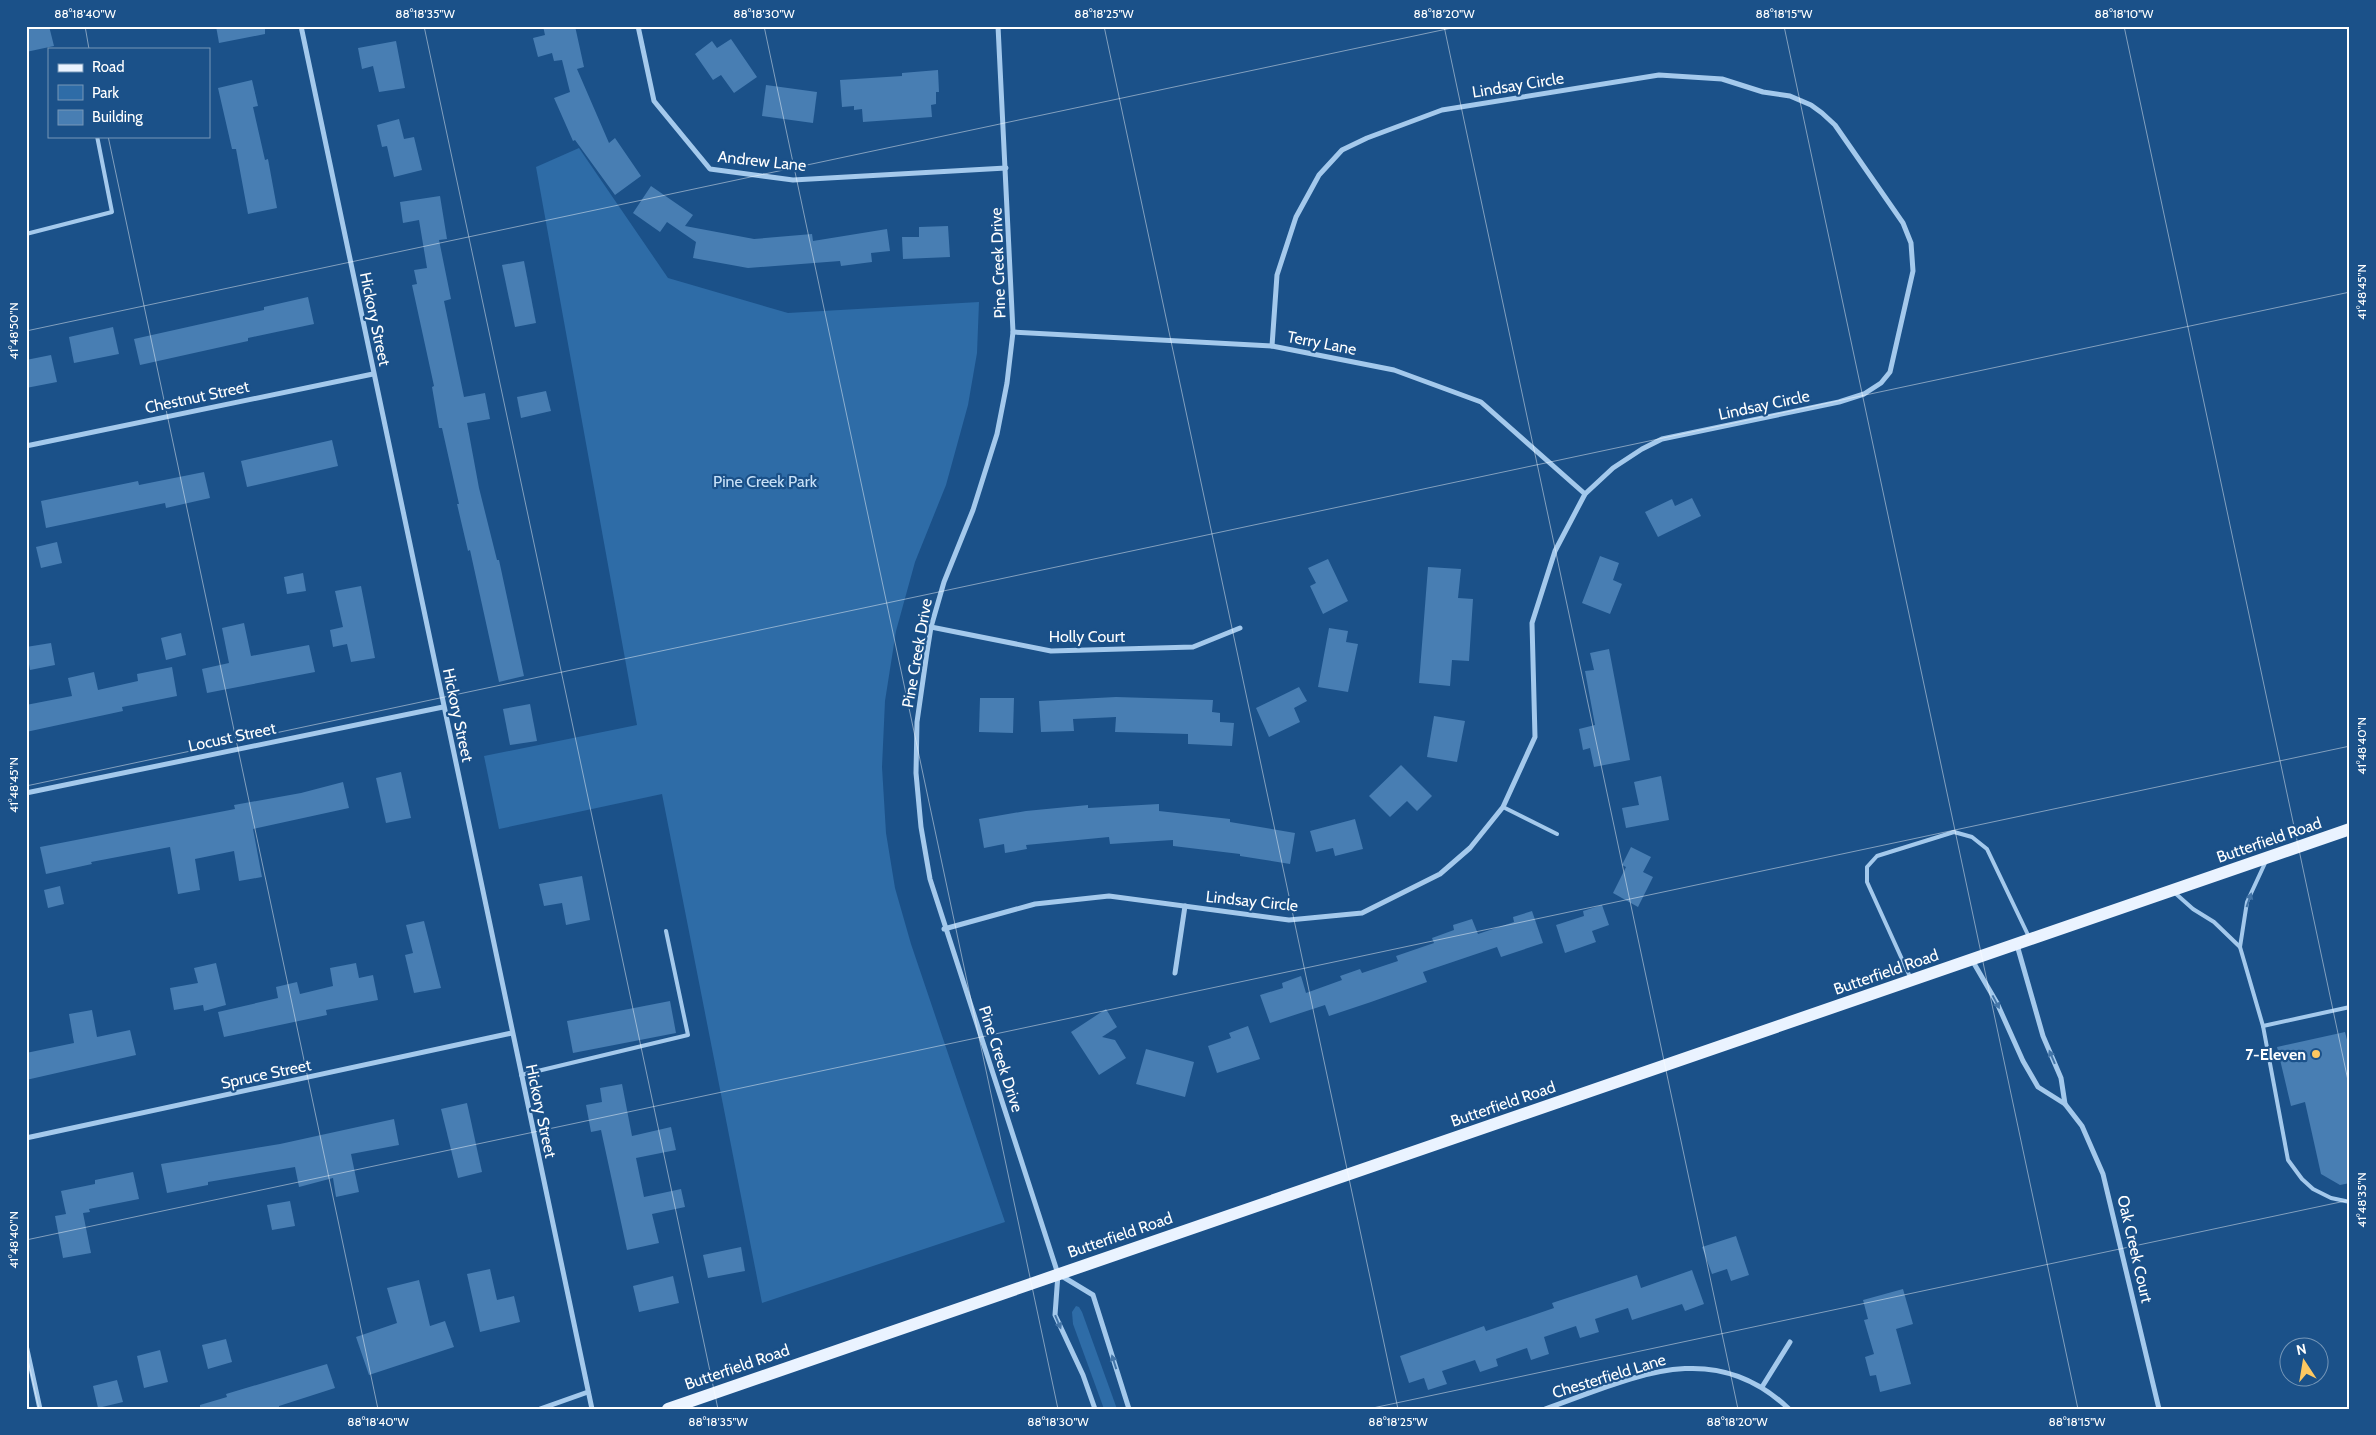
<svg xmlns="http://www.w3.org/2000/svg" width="2376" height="1435" viewBox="0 0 2376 1435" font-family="Cabin,sans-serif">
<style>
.green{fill:#2e6ca7}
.building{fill:#487eb3}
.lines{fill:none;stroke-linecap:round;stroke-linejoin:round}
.lane{stroke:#a4c9ec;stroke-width:4}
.street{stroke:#a4c9ec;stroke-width:5}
.primary{stroke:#eaf3ff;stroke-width:12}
.oneway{fill:#4475a7}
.ticks{fill:none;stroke:#fff;stroke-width:1;stroke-opacity:0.45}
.poi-dot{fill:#fec861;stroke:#1b5189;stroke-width:2}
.labels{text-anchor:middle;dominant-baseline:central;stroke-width:4.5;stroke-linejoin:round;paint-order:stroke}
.street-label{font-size:16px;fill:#fff;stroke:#1b5189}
.park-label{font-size:16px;fill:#c9e2f9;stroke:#1b5189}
.poi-label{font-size:16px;font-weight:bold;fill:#fff;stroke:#1b5189;text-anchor:end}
.neatline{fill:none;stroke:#fff;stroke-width:2}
.ticks-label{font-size:12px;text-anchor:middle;fill:#fff}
</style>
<rect width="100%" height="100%" fill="#1b5189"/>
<g class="green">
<polygon points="579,148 668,278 788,313 979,302 977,353 968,405 946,485 915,562 896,631 885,701 882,767 886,833 895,888 911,944 1005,1222 762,1303 662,794 499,829 484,756 637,725 536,167"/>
<polygon points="1076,1306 1079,1307 1082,1312 1117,1409 1104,1409 1073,1324 1072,1312"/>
</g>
<g class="building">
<polygon points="26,26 49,26 54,46 26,52"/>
<polygon points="216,26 265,26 265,34 219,43"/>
<polygon points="543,26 575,26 584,67 577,69 609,143 615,138 641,176 615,195 575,140 573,141 554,98 570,92 562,60 554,61 552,53 538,57 533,38 545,35"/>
<polygon points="731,39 757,77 734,93 721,75 713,80 695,54 712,41 717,48"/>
<polygon points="396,41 405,88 379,92 373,66 362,69 358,48"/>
<polygon points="938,70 939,92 936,92 936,104 931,105 932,117 863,122 862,109 854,110 854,106 842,107 840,80 902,76 902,73"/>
<polygon points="252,80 258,106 253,107 265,160 268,159 277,208 248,214 236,149 232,149 218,88"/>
<polygon points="766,85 817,92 813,123 762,116"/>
<polygon points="399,119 404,139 414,137 422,170 394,177 387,146 382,147 377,125"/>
<polygon points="651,186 693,215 685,226 754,239 812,234 813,241 887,229 890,251 871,253 872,262 841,266 840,261 748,268 693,258 696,242 667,222 660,232 633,213"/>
<polygon points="440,196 447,239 439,240 451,299 444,301 464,397 485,393 490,419 467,423 479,488 497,560 499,560 524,676 499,682 470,550 468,551 457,504 459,504 442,428 439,428 432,387 434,386 412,285 417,284 414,270 427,268 419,220 403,223 400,202"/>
<polygon points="948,226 950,257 903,259 902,237 919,237 919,227"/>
<polygon points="524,261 536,323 515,327 502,265"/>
<polygon points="308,297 314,324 248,338 248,341 140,365 134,339 264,310 264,307"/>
<polygon points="113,327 119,354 74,363 69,337"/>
<polygon points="51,355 57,382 26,388 26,360"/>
<polygon points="546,391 551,411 521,418 517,397"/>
<polygon points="332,440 338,466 247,487 241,461"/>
<polygon points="204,472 210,498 166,508 165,503 46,528 41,501 138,481 139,485"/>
<polygon points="1692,498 1701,516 1658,537 1645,512 1672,499 1675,506"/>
<polygon points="57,542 62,563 41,568 36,547"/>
<polygon points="1600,556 1619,563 1613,580 1622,584 1610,614 1582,603"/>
<polygon points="1328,559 1348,601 1323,614 1310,586 1316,583 1308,568"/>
<polygon points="1428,567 1461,569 1458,598 1473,599 1469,661 1452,660 1450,686 1419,683"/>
<polygon points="303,573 306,591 287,594 284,577"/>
<polygon points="361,586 375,658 351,662 347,644 333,647 330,630 343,627 335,591"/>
<polygon points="244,623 251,656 309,645 315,672 207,693 202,669 229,663 222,628"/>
<polygon points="1329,628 1348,631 1346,642 1358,644 1348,692 1318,687"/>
<polygon points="181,633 186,655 166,660 161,638"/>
<polygon points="51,643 55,665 30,670 26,647"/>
<polygon points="1609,649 1630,760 1594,767 1590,748 1583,750 1579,729 1595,725 1585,671 1594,670 1590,653"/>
<polygon points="172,667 177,696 122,707 123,711 26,732 26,705 72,696 68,678 94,672 98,690 138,681 137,674"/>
<polygon points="1299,687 1307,701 1294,708 1300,722 1269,737 1256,708"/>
<polygon points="1116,697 1213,700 1212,712 1220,713 1220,722 1234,723 1232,746 1188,744 1188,734 1115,732 1116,717 1073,719 1074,731 1041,732 1039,701"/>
<polygon points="980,698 1014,698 1013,733 979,732"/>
<polygon points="530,704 537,741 510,745 503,709"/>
<polygon points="1434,716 1465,721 1457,762 1427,757"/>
<polygon points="1401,765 1432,796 1417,811 1407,801 1390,817 1369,796"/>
<polygon points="401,772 411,818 386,823 376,778"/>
<polygon points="1661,776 1669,820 1626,828 1622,808 1639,805 1634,782"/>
<polygon points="343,782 349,808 253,829 262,877 239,881 234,851 195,859 200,890 178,894 170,847 91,862 92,864 46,874 40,847 235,809 234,805 301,793"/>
<polygon points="1159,804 1159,811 1230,819 1230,822 1295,833 1290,864 1240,856 1240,854 1173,846 1173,840 1110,844 1109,837 1026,845 1027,849 1005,853 1004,844 984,848 979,819 1026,811 1088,805 1088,808"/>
<polygon points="1355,819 1363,849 1335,856 1333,848 1316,852 1310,831"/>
<polygon points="1631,847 1651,857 1643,872 1653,877 1638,907 1613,893 1626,867 1622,865"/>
<polygon points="582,876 590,920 566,925 562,903 544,906 539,884"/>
<polygon points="60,886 64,904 48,908 44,890"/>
<polygon points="1602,905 1609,925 1592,931 1596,942 1565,953 1556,925 1584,916 1583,911"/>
<polygon points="1532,911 1543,943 1501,957 1497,947 1423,972 1427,982 1371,1002 1329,1016 1325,1005 1270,1023 1260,995 1283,988 1282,983 1301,976 1306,993 1342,980 1340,976 1360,969 1362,973 1398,961 1396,956 1434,943 1432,938 1454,930 1453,925 1472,919 1478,934 1514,922 1513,917"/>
<polygon points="424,921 441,988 414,993 405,955 413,953 406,925"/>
<polygon points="216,963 226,1005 204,1011 203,1005 174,1010 170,988 198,983 194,968"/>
<polygon points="356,963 359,978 373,975 378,1000 326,1010 327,1015 224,1037 218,1012 278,998 276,987 297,982 300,994 333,986 330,968"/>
<polygon points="670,1001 676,1033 573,1053 567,1021"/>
<polygon points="1106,1009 1117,1027 1102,1037 1115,1040 1126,1058 1099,1075 1071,1032"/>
<polygon points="92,1010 97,1037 130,1030 136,1055 26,1080 26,1053 74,1043 69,1014"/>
<polygon points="1248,1026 1260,1059 1217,1073 1208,1046 1231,1038 1229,1033"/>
<polygon points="2345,1032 2350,1051 2350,1183 2340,1185 2321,1174 2305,1102 2291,1106 2277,1047"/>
<polygon points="1146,1049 1194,1062 1185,1097 1136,1084"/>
<polygon points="622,1084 632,1136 671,1127 676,1150 636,1158 644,1197 681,1189 685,1207 652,1214 659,1243 627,1250 601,1130 591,1132 586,1105 602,1102 600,1088"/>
<polygon points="467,1103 482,1172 458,1178 441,1109"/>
<polygon points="394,1119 399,1145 351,1154 359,1192 336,1197 333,1178 299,1187 295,1167 208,1182 208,1185 167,1193 161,1164 280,1144"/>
<polygon points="133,1172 139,1199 89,1209 90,1212 83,1213 91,1253 63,1258 55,1216 66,1214 61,1191 95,1184 95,1180"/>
<polygon points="290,1201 295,1226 272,1230 267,1205"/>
<polygon points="1736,1236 1749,1275 1731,1281 1727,1269 1712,1274 1702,1247"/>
<polygon points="741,1247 745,1271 708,1278 703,1255"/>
<polygon points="490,1269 497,1300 514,1296 520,1322 480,1332 467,1274"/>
<polygon points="1692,1270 1704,1304 1685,1311 1682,1304 1632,1320 1628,1308 1595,1319 1599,1332 1580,1338 1576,1326 1544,1337 1549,1354 1531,1360 1527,1348 1496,1359 1498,1366 1480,1372 1475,1360 1442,1371 1447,1384 1428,1390 1424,1378 1409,1383 1400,1356 1484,1326 1486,1331 1554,1308 1552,1303 1637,1275 1641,1288"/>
<polygon points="673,1276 679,1303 639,1312 633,1286"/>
<polygon points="419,1280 430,1326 445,1321 454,1347 369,1375 356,1337 397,1323 387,1288"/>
<polygon points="1903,1289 1913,1324 1896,1329 1911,1384 1880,1392 1876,1375 1870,1376 1865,1357 1874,1354 1864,1320 1868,1319 1863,1300"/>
<polygon points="226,1339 232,1362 208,1369 202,1345"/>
<polygon points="160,1350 168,1382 144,1388 137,1356"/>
<polygon points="327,1364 335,1388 279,1406 279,1409 200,1409 200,1405 227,1397 226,1394"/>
<polygon points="117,1380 123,1402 98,1408 93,1386"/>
</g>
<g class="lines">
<g class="lane">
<polyline points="26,234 112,212 97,136"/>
<polyline points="1503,807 1557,834"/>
<polyline points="2175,893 2193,909 2214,922 2240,947 2263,1026 2288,1160 2302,1179 2313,1189 2331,1198 2350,1202"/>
<polyline points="2240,947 2247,902 2266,861"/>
<polyline points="1911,979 1867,882 1867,867 1877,856 1954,832 1972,837 1987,849 2029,937"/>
<polyline points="2263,1026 2350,1007"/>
<polyline points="521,1075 688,1035 666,931"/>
</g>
<g class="street">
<polyline points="301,26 592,1409"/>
<polyline points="638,26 654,101 710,169 793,180 1006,168"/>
<polyline points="998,26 1013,332 1007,383 997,434 973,510 944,582 931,627 927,652 917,722 916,773 921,827 930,879 1058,1274 1055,1315 1083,1375 1095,1409"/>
<polyline points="1013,332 1272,346 1394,370 1481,402 1585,494"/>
<polyline points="26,446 373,374"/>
<polyline points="931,627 1051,651 1193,647 1240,628"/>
<polyline points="26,793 443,707"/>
<polyline points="944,929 1035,904 1109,896 1289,920 1362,913 1440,874 1470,848 1503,807 1535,737 1532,623 1555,551 1585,494 1613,468 1642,449 1662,439 1839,402 1864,394 1881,383 1890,372 1913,271 1911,243 1903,223 1835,125 1822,113 1811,105 1790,96 1763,92 1722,79 1659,75 1442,110 1367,138 1342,150 1319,175 1296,217 1277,275 1272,346"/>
<polyline points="2017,945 2043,1036 2061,1078 2065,1104"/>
<polyline points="1972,960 1997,1003 2023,1061 2038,1087 2065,1104 2082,1126 2103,1174 2159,1409"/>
<polyline points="1175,973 1185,906"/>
<polyline points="26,1138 512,1033"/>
<polyline points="1060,1275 1093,1295 1129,1409"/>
<polyline points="26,1345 40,1409"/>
<polyline points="1762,1387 1790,1342"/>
<polyline points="540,1409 588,1392"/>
<path d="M1545,1409C1631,1379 1712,1335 1789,1409"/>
</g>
<polyline class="primary" points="668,1409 2350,829"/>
</g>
<defs><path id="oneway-solid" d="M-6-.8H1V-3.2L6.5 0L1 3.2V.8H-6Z" transform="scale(1.25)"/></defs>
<g class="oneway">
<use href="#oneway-solid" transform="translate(2249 900) rotate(-71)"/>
<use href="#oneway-solid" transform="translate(1996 1002) rotate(62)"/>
<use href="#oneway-solid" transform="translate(2052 1057) rotate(-113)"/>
<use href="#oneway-solid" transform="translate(1058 1322) rotate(67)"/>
<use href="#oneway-solid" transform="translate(1114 1362) rotate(-108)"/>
</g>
<path class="ticks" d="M85,26L89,49M424,26L718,1409M764,26L1058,1409M1104,26L1398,1409M1444,26L1738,1409M1784,26L2078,1409M2124,26L2350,1090M108,136L378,1409M26,331L1461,26M26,786L2350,292M26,1240L2350,746M26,1351L39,1409M1368,1409L2350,1200"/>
<circle class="poi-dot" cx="2316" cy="1054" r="5"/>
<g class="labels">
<g class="street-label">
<text transform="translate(1518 85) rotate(-9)">Lindsay Circle</text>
<text transform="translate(762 161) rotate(6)">Andrew Lane</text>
<text transform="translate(998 263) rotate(-92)">Pine Creek Drive</text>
<text transform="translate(375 319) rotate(78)">Hickory Street</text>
<text transform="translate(1322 343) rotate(11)">Terry Lane</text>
<text transform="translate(197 397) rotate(-12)">Chestnut Street</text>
<text transform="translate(1764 405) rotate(-12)">Lindsay Circle</text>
<text x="1087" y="636">Holly Court</text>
<text transform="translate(917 653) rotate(-80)">Pine Creek Drive</text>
<text transform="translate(458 715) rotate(78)">Hickory Street</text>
<text transform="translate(232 737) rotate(-12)">Locust Street</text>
<text transform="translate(2269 840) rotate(-19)">Butterfield Road</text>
<text transform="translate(1252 901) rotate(6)">Lindsay Circle</text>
<text transform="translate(1886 972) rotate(-19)">Butterfield Road</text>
<text transform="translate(1001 1059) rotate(72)">Pine Creek Drive</text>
<text transform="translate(266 1074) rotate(-12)">Spruce Street</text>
<text transform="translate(1503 1104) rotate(-19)">Butterfield Road</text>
<text transform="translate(541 1111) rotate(78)">Hickory Street</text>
<text transform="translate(1120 1235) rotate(-19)">Butterfield Road</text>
<text transform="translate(2135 1249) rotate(77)">Oak Creek Court</text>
<text transform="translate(737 1367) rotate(-19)">Butterfield Road</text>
<text transform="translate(1609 1376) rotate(-17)">Chesterfield Lane</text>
</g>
<g class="park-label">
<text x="765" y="481">Pine Creek Park</text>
</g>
<g class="poi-label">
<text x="2306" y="1054">7-Eleven</text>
</g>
</g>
<rect width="2376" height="1435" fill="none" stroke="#1b5189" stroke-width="55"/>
<rect x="48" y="48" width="162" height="90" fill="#1b5189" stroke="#7697b8"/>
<rect x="58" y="64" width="25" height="8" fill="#eaf3ff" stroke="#7697b8"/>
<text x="92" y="72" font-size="15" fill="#ffffff">Road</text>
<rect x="58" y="85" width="25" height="15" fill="#2e6ca7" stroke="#7697b8"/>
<text x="92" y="98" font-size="15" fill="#ffffff">Park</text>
<rect x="58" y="110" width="25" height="15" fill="#487eb3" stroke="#7697b8"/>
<text x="92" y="122" font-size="15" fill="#ffffff">Building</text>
<g transform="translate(2304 1362) rotate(348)"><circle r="24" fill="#1b5189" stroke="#7697b8"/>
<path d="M0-4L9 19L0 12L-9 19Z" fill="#fec861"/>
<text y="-8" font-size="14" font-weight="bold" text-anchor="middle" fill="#ffffff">N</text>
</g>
<rect x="28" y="28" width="2320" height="1380" class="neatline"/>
<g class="ticks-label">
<text x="85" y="18">88°18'40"W</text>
<text x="425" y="18">88°18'35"W</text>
<text x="764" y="18">88°18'30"W</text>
<text x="1104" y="18">88°18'25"W</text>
<text x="1444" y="18">88°18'20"W</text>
<text x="1784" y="18">88°18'15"W</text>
<text x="2124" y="18">88°18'10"W</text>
<text transform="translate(2362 292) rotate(-90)" y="4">41°48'45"N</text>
<text transform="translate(14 331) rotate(-90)" y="4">41°48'50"N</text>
<text transform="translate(2362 746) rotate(-90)" y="4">41°48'40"N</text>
<text transform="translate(14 785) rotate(-90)" y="4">41°48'45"N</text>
<text transform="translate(2362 1200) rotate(-90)" y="4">41°48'35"N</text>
<text transform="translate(14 1240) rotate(-90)" y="4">41°48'40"N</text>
<text x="378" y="1426">88°18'40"W</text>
<text x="718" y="1426">88°18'35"W</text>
<text x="1058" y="1426">88°18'30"W</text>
<text x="1398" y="1426">88°18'25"W</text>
<text x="1737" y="1426">88°18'20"W</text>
<text x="2077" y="1426">88°18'15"W</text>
</g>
</svg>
